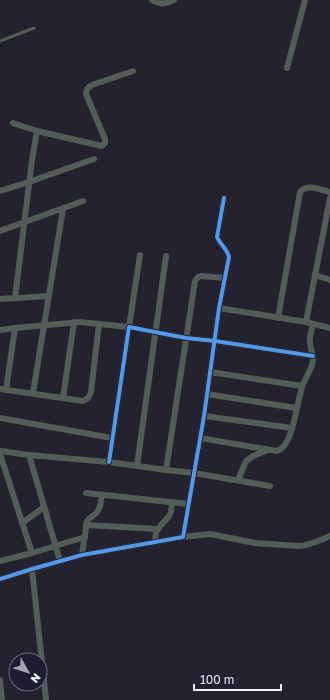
<svg xmlns="http://www.w3.org/2000/svg" width="330" height="700" viewBox="0 0 330 700" font-family="'Golos Text',sans-serif">
<style>
.lines{fill:none;stroke-linecap:round;stroke-linejoin:round}
.lane{stroke:#525d58;stroke-width:3}
.street{stroke:#525d58;stroke-width:6}
.cycleway-casing{stroke:#201d33;stroke-width:6}
.cycleway{stroke:#5399e6;stroke-width:4}
</style>
<rect width="100%" height="100%" fill="#24222e"/>
<g class="lines">
<polyline class="lane" points="0,41 34,28"/>
<g class="street">
<path d="M152,0C162,5 165,4 174,0"/>
<polyline points="287,68 305,0"/>
<path d="M13,123L37,131L102,146L105,143V139L86,94C86,89 88,87 92,85L133,71"/>
<polyline points="0,191 29,182 94,159"/>
<polyline points="0,231 83,201"/>
<polyline points="315,275 330,280"/>
<polyline points="224,278 201,276 198,277 195,281 166,470 194,473 270,486"/>
<polyline points="15,298 32,160 37,131"/>
<polyline points="0,299 49,296"/>
<polyline points="219,308 306,322 330,328"/>
<path d="M278,318L300,192C307,183 321,190 330,192"/>
<polyline points="306,322 330,198"/>
<polyline points="0,330 15,328 80,322 129,327 140,255"/>
<polyline points="210,372 302,386"/>
<path d="M0,389L83,401C88,399 89,397 91,392L99,324"/>
<polyline points="6,390 15,328"/>
<polyline points="33,393 63,209"/>
<polyline points="207,394 296,408"/>
<polyline points="63,398 74,322"/>
<polyline points="204,416 292,428"/>
<polyline points="0,418 112,438"/>
<path d="M200,438L277,451C293,447 297,402 302,387C305,378 312,369 313,361C313,354 310,348 310,342C309,336 312,329 313,324"/>
<polyline points="0,451 29,455 109,462 166,470"/>
<polyline points="0,454 32,553"/>
<polyline points="29,455 60,561"/>
<polyline points="109,462 129,327 186,338 215,341 313,356"/>
<polyline points="137,466 166,256"/>
<polyline points="238,480 246,461 253,456 268,450"/>
<polyline points="86,493 188,504"/>
<polyline points="22,523 44,507"/>
<polyline points="86,525 158,529"/>
<path d="M183,537L210,534L255,543L298,546C309,546 320,540 330,536"/>
<polyline points="155,541 156,533 158,529 169,516 171,512 172,502"/>
<path d="M82,555L87,521C90,517 94,516 97,512C101,507 101,500 102,495"/>
<polyline points="0,561 32,553 85,537"/>
<polyline points="32,569 46,700"/>
<path d="M0,579L32,569L82,555L183,537L204,416L219,308L229,257C227,249 220,244 217,237L224,198"/>
<polyline points="0,680 2,700"/>
</g>
<defs>
<g id="cycleway">
<polyline points="109,462 129,327 186,338 215,341 313,356"/>
<path d="M0,579L32,569L82,555L183,537L204,416L219,308L229,257C227,249 220,244 217,237L224,198"/>
</g>
</defs>
<use href="#cycleway" class="cycleway-casing"/>
<use href="#cycleway" class="cycleway"/>
</g>
<g transform="translate(28 672) rotate(129)"><circle r="19" fill="#201d33" stroke="#727083"/>
<path d="M0-3L7 15L0 10L-7 15Z" fill="#a7a6b4"/>
<text y="-6" font-size="11" font-weight="bold" text-anchor="middle" fill="#eeedfc">N</text>
</g>
<path d="M194 684v6h87v-6" fill="none" stroke="#eeedfc" stroke-width="2"/>
<text x="200" y="684" font-size="12" fill="#eeedfc" stroke="#201d33" stroke-width="3" paint-order="stroke">100 m</text>
</svg>
